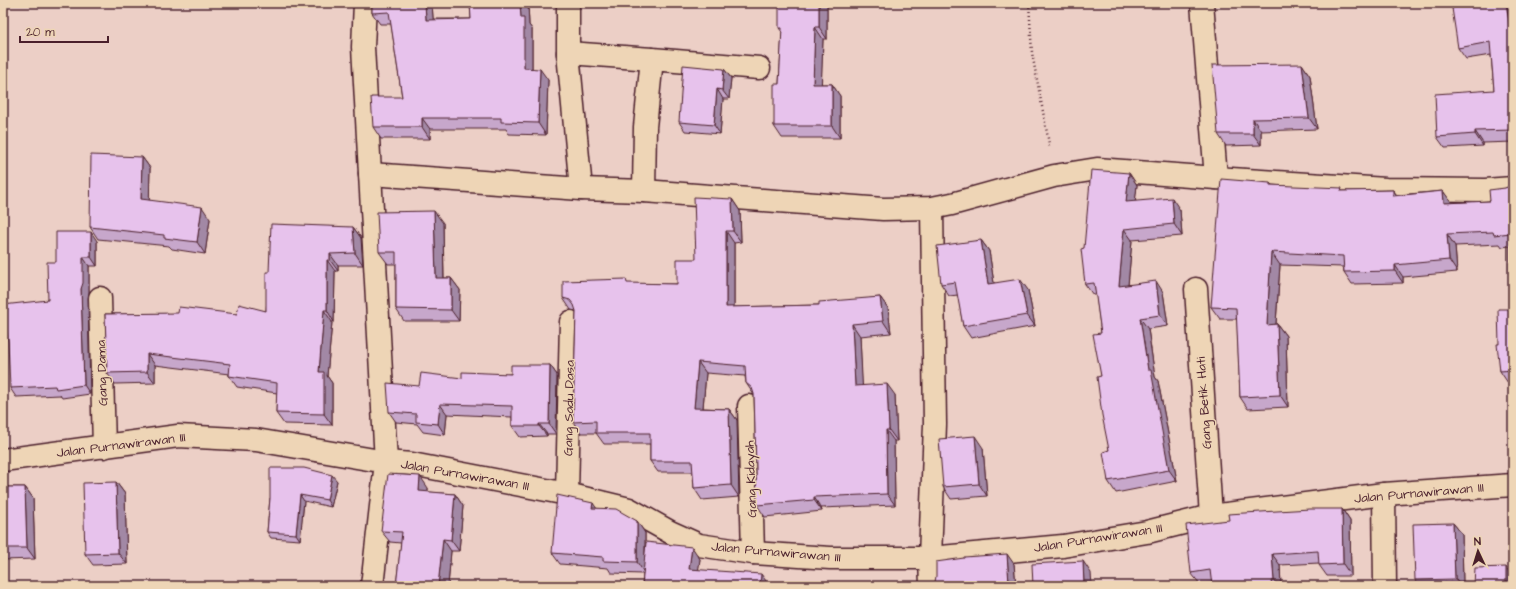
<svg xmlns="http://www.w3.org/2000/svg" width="1516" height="589" viewBox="0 0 1516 589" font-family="'Architects Daughter',sans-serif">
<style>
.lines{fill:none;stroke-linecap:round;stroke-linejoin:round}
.minor-casing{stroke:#4a1f2b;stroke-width:25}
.path{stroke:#4a1f2b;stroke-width:2.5;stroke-dasharray:1 3;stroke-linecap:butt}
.minor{stroke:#eed5b6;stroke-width:22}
.wall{fill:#c7a7cb;stroke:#4a1f2b}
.shaded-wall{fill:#a288a5;stroke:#4a1f2b}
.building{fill:#e7c2ec;stroke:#4a1f2b}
.labels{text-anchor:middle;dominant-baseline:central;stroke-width:3;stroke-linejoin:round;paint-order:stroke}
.street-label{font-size:13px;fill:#4a1f2b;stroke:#eed5b6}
</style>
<rect width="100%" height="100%" fill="#eccfc6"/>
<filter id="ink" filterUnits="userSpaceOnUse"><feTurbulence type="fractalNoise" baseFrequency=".025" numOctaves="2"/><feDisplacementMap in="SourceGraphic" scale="8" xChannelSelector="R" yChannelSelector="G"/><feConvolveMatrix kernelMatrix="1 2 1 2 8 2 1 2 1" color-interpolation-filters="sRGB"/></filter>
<g filter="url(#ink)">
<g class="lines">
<defs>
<g id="minor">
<polyline points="365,3 363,47 386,462 372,586"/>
<polyline points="568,3 568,53 581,189"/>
<polyline points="1202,3 1216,178"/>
<polyline points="568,53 652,59"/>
<polyline points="370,174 581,189 644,191 883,209 932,208 952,204 1054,176 1097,169 1216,178 1386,189 1485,190 1513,188"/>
<polyline points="644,191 645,127 652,59 759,68"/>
<polyline points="1196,289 1211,516"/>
<polyline points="100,298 104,447"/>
<polyline points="749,406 753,553"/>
<polyline points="3,460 178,436 256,440 386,462 412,464 567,494 629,509 670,532 699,545 753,553 830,558 930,558 1063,546 1147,532 1211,516 1384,494 1513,485"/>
<polyline points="567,494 571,322"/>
<polyline points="1384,494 1385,586"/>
<polyline points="931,586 930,558 935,424 932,208"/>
</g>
</defs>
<use href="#minor" class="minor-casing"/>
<polyline class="path" points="1029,3 1032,53 1050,149"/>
<use href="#minor" class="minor"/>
</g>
<g class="wall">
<polygon points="372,3 432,3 433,19 471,19 470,3 528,3 529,25 532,29 532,69 548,80 546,135 509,134 506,129 430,129 430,139 381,139 373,127 402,97 391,24 380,24 372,13"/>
<polygon points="827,3 827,39 823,39 821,84 832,84 840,96 840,138 782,138 774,126 779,84 782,32 779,28"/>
<polygon points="1513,11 1513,142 1483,143 1483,146 1445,148 1437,137 1494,90 1491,55 1466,59 1458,48"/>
<polygon points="1302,64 1310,76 1317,129 1261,131 1261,145 1226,146 1218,134"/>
<polygon points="724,69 731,78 729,99 723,99 720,134 685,131 679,122"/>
<polygon points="142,157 150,168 149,200 210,219 205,254 172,249 169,246 98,239 90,227"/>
<polygon points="1129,173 1137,185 1135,201 1180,210 1182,236 1132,240 1128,285 1163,292 1168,326 1148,329 1155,377 1158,381 1177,481 1116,493 1108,481 1109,450 1101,376 1101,333 1096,295 1093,295 1085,284 1084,248"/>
<polygon points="1270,183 1272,185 1343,191 1393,190 1397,195 1443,191 1451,203 1490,201 1505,188 1513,186 1513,382 1508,383 1500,371 1499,344 1510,309 1510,246 1502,247 1500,244 1455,246 1457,272 1403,277 1403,283 1352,284 1344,272 1343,267 1280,265 1276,324 1277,324 1286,336 1288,407 1248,409 1240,397 1237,319 1220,319 1211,307"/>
<polygon points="732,199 740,211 741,242 734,243 734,307 819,305 880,297 888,308 891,333 860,336 862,385 895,395 897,441 894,441 895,505 821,508 822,511 765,517 757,505 754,395 746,383 745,376 706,373 703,408 729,409 737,420 739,497 702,500 694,488 693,472 658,472 650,461 650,444 604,444 596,433 581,433 573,422 576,311 571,310 563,298 630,284 677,284 696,259"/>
<polygon points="443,223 444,278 451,278 460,290 459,321 404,321 396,309 396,264 388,264 379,252"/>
<polygon points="353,227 361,238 363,265 338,265 338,271 335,271 334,322 332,322 327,376 332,383 332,425 284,424 276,413 277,393 237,387 229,376 229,374 155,365 155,383 115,384 107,373 105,314 237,314 266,311 269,272"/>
<polygon points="981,240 989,251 994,283 1028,290 1035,326 971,338 963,326 958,295 949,296 941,284"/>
<polygon points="97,241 97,266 89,266 89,292 88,298 90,394 62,398 60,395 16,397 10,388 48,300 56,262"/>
<polygon points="550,365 557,375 556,434 547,434 547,436 520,437 512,426 512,417 447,414 445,435 423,432 417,424 396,422 389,412 419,386 462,378 511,374"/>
<polygon points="983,448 987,496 951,499 943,487"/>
<polygon points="337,481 331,507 304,501 300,540 271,538 267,532 270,498"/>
<polygon points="116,482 125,494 127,564 93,565 85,554"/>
<polygon points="3,487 25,487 33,498 35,559 3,560"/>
<polygon points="428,488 428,492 455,494 463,506 459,551 451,551 448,586 396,586 401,543 390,542 381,531"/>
<polygon points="596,508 637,521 645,533 645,552 700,559 698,570 769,585 769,586 642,586 643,574 611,573 608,568 560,564 552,553"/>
<polygon points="1342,509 1350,521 1351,576 1327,576 1319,565 1319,563 1280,565 1281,586 1212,586 1212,583 1200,584 1191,573"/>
<polygon points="1453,523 1462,534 1463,586 1419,586 1415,580"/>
<polygon points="1014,564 1016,586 931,586 935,582"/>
</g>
<g class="shaded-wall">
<polygon points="425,3 432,3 434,31 426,20"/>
<polygon points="520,3 528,3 529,25 532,29 532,80 524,68"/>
<polygon points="819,3 827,3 827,39 819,27"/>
<polygon points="1506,3 1512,3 1513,11 1513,47"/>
<polygon points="815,27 823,39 821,96 813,84"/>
<polygon points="1302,64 1310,76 1317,129 1309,118"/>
<polygon points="540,69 548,80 546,135 538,123"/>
<polygon points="724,69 731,78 729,99 722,90"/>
<polygon points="832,84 840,96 840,138 832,126"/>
<polygon points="717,89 723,99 720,134 714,125"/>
<polygon points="422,118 430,129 430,139 422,127"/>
<polygon points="1253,119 1261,131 1261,145 1253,134"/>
<polygon points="1475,131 1483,143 1483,146 1475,134"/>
<polygon points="142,157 150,168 149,211 141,199"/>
<polygon points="1129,173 1137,185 1134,213 1126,202"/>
<polygon points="1393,190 1401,202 1393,196"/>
<polygon points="1443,191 1452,203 1444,203"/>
<polygon points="1172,198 1180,210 1182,236 1174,224"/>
<polygon points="732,199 740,211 741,242 733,231"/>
<polygon points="202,207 210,219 205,254 197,242"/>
<polygon points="434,211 443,223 444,290 436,278"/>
<polygon points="353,227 361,238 363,265 355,253"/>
<polygon points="1124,229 1132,240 1127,297 1119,286"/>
<polygon points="726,231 734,243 734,319 726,307"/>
<polygon points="91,232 97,241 97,266 91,257"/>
<polygon points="1447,234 1455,246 1457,272 1449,260"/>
<polygon points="981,240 989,251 996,296 988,284"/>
<polygon points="1271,252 1280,265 1275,337 1267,325"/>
<polygon points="330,254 338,265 338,271 330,260"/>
<polygon points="83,257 89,266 89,292 88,298 90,394 84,385 81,289"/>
<polygon points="327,260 335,271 334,322 327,310"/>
<polygon points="1395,265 1403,277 1403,283 1395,271"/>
<polygon points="451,278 460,290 459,321 451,310"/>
<polygon points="1020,279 1028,290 1035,326 1027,315"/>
<polygon points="1156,281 1163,292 1168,326 1160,315"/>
<polygon points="880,297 888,308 891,333 883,321"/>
<polygon points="324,310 332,322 327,376 332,383 332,425 324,414 319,372"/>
<polygon points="1140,318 1148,329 1155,377 1158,381 1177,481 1169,470 1148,370"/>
<polygon points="852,324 860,336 863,397 855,386"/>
<polygon points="1277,324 1286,336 1288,407 1280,395"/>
<polygon points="147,354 155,365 155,383 147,372"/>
<polygon points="698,362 706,373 702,419 694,408"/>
<polygon points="550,365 557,375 556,434 549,424"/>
<polygon points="887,384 895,395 897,441 889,430"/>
<polygon points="440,404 447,414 445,435 438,424"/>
<polygon points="729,409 737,420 739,497 731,485"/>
<polygon points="539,424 547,434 547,436 539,426"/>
<polygon points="886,430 894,441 895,505 887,494"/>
<polygon points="975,436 983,448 987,496 979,484"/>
<polygon points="332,475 337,481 331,507 327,500"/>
<polygon points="420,476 428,488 427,503 419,491"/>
<polygon points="116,482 125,494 127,564 118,553"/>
<polygon points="25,487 33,498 35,559 27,548"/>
<polygon points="455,494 463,506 459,551 451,540"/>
<polygon points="300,495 304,501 300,540 296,534"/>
<polygon points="814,497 821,508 822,511 814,500"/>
<polygon points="593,503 601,515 592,508"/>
<polygon points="1342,509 1350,521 1351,576 1343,564"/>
<polygon points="637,521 645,533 645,574 637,562"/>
<polygon points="1453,523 1462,534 1463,586 1461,586 1455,579"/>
<polygon points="443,539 451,551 448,586 438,586"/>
<polygon points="692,547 700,559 697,581 689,569"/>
<polygon points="1007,554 1014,564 1016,586 1010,586 1009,584"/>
<polygon points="1272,554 1280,565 1281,586 1277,586 1274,581"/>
<polygon points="1083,561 1091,573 1092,586 1084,586"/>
<polygon points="1506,567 1512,576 1513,586 1506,586"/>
<polygon points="761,574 769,585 769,586 760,586"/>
</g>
<g class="building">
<polygon points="372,3 425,3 426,20 471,19 470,3 520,3 521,18 524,18 524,68 540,69 538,123 501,122 501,118 422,118 422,127 373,127 371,97 402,97 389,12 372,13"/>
<polygon points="779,3 819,3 819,27 815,27 813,84 832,84 832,126 774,126 774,84 779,84 782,28 779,28"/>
<polygon points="1483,3 1506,3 1513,47 1513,130 1475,131 1475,134 1437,137 1435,94 1494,90 1490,42 1458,48 1452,8"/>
<polygon points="1302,64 1309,118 1253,119 1253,134 1218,134 1212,65"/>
<polygon points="683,65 724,69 722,90 717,89 714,125 679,122"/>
<polygon points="91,155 142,157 141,199 202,207 197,242 164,238 164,235 90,227"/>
<polygon points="1091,170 1129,173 1126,202 1172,198 1174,224 1124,229 1119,286 1156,281 1160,315 1140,318 1148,370 1151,370 1169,470 1108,481 1103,452 1109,450 1102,415 1097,377 1101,376 1093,334 1101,333 1094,283 1085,284 1081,249 1084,248"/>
<polygon points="1221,179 1270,183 1270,185 1342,188 1341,191 1393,190 1393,196 1443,191 1444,203 1490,201 1489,190 1505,188 1512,185 1513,192 1513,370 1500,371 1497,344 1499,344 1498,309 1510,309 1510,233 1494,235 1493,232 1447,234 1449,260 1395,265 1395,271 1344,272 1343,256 1271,252 1267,325 1277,324 1280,395 1240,397 1236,308 1211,307"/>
<polygon points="694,197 732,199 733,231 726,231 726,307 819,305 819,302 880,297 883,321 852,324 855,386 887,384 889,430 886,430 887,494 814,497 814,500 757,505 754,394 752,388 746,383 745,366 698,362 694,408 729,409 731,485 694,488 692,461 650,461 650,433 596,433 596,421 573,422 576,311 574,305 570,300 563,298 563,281 626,279 627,283 677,284 677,259 696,259"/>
<polygon points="434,211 436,278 451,278 451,310 396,309 396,252 379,252 377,212"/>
<polygon points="271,224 353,227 355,253 330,254 330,260 327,260 327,310 324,310 319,372 324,372 324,414 276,413 277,383 229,376 230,364 147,354 147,372 107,373 105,314 178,313 179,307 237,314 239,304 266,311 266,272 269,272"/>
<polygon points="56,232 91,232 91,257 83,257 83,283 81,289 84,385 56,389 55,386 10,388 8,342 3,305 48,300 47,262 56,262"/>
<polygon points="981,240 988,284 1020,279 1027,315 963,326 955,282 941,284 937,246"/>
<polygon points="511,365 550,365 549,424 539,424 539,426 512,426 512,406 440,404 438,424 416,422 416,414 389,412 387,383 419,386 421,373 462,378 462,372 511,374"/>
<polygon points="975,436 979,484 943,487 939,439"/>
<polygon points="270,468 304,468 332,475 327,500 300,495 296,534 267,532 270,498"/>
<polygon points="388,474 420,476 419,491 455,494 451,540 443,539 438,586 396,586 402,532 381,531"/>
<polygon points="116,482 118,553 85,554 83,483"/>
<polygon points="3,487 25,487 27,548 3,548"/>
<polygon points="557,495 593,503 592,508 616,509 637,521 637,562 603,561 603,557 552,553"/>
<polygon points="1310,509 1342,509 1343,564 1319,565 1318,551 1272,554 1274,581 1271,581 1272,586 1212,586 1210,570 1191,573 1186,525 1229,520 1228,514"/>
<polygon points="1453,523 1455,579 1415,580 1413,524"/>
<polygon points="646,542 692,547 689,569 761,574 760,586 642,586"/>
<polygon points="1007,554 1009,584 986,586 931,586 935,582 936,576 936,562 964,558 964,557"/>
<polygon points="1083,561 1084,586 1033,586 1032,564"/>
<polygon points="1506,567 1506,586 1474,586 1475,568"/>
</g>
</g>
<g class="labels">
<g class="street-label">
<text transform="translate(102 373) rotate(-92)">Gang Dama</text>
<text transform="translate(1204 403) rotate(-94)">Gang Betik Hati</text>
<text transform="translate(569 408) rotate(-89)">Gang Sadu Dasa</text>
<text transform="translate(121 445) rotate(-7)">Jalan Purnawirawan III</text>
<text transform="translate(465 475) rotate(10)">Jalan Purnawirawan III</text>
<text transform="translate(751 479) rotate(-92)">Gang Kidayah</text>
<text transform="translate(1419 493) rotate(-5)">Jalan Purnawirawan III</text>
<text transform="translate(1098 538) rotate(-9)">Jalan Purnawirawan III</text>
<text transform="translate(776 552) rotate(5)">Jalan Purnawirawan III</text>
</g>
</g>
<rect width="1516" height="589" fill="none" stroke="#eed5b6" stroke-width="16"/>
<rect x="8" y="8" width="1500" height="573" fill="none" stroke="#4a1f2b" stroke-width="1.5" filter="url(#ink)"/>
<g transform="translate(1478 551) rotate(356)" stroke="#eed5b6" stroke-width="3" paint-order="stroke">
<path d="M0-3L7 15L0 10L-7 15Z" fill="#4a1f2b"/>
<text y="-6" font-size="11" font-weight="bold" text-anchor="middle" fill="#4a1f2b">N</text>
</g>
<path d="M20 36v6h88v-6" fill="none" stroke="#4a1f2b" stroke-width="2"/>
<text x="26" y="36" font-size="12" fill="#4a1f2b" stroke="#eed5b6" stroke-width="3" paint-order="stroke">20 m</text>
</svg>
